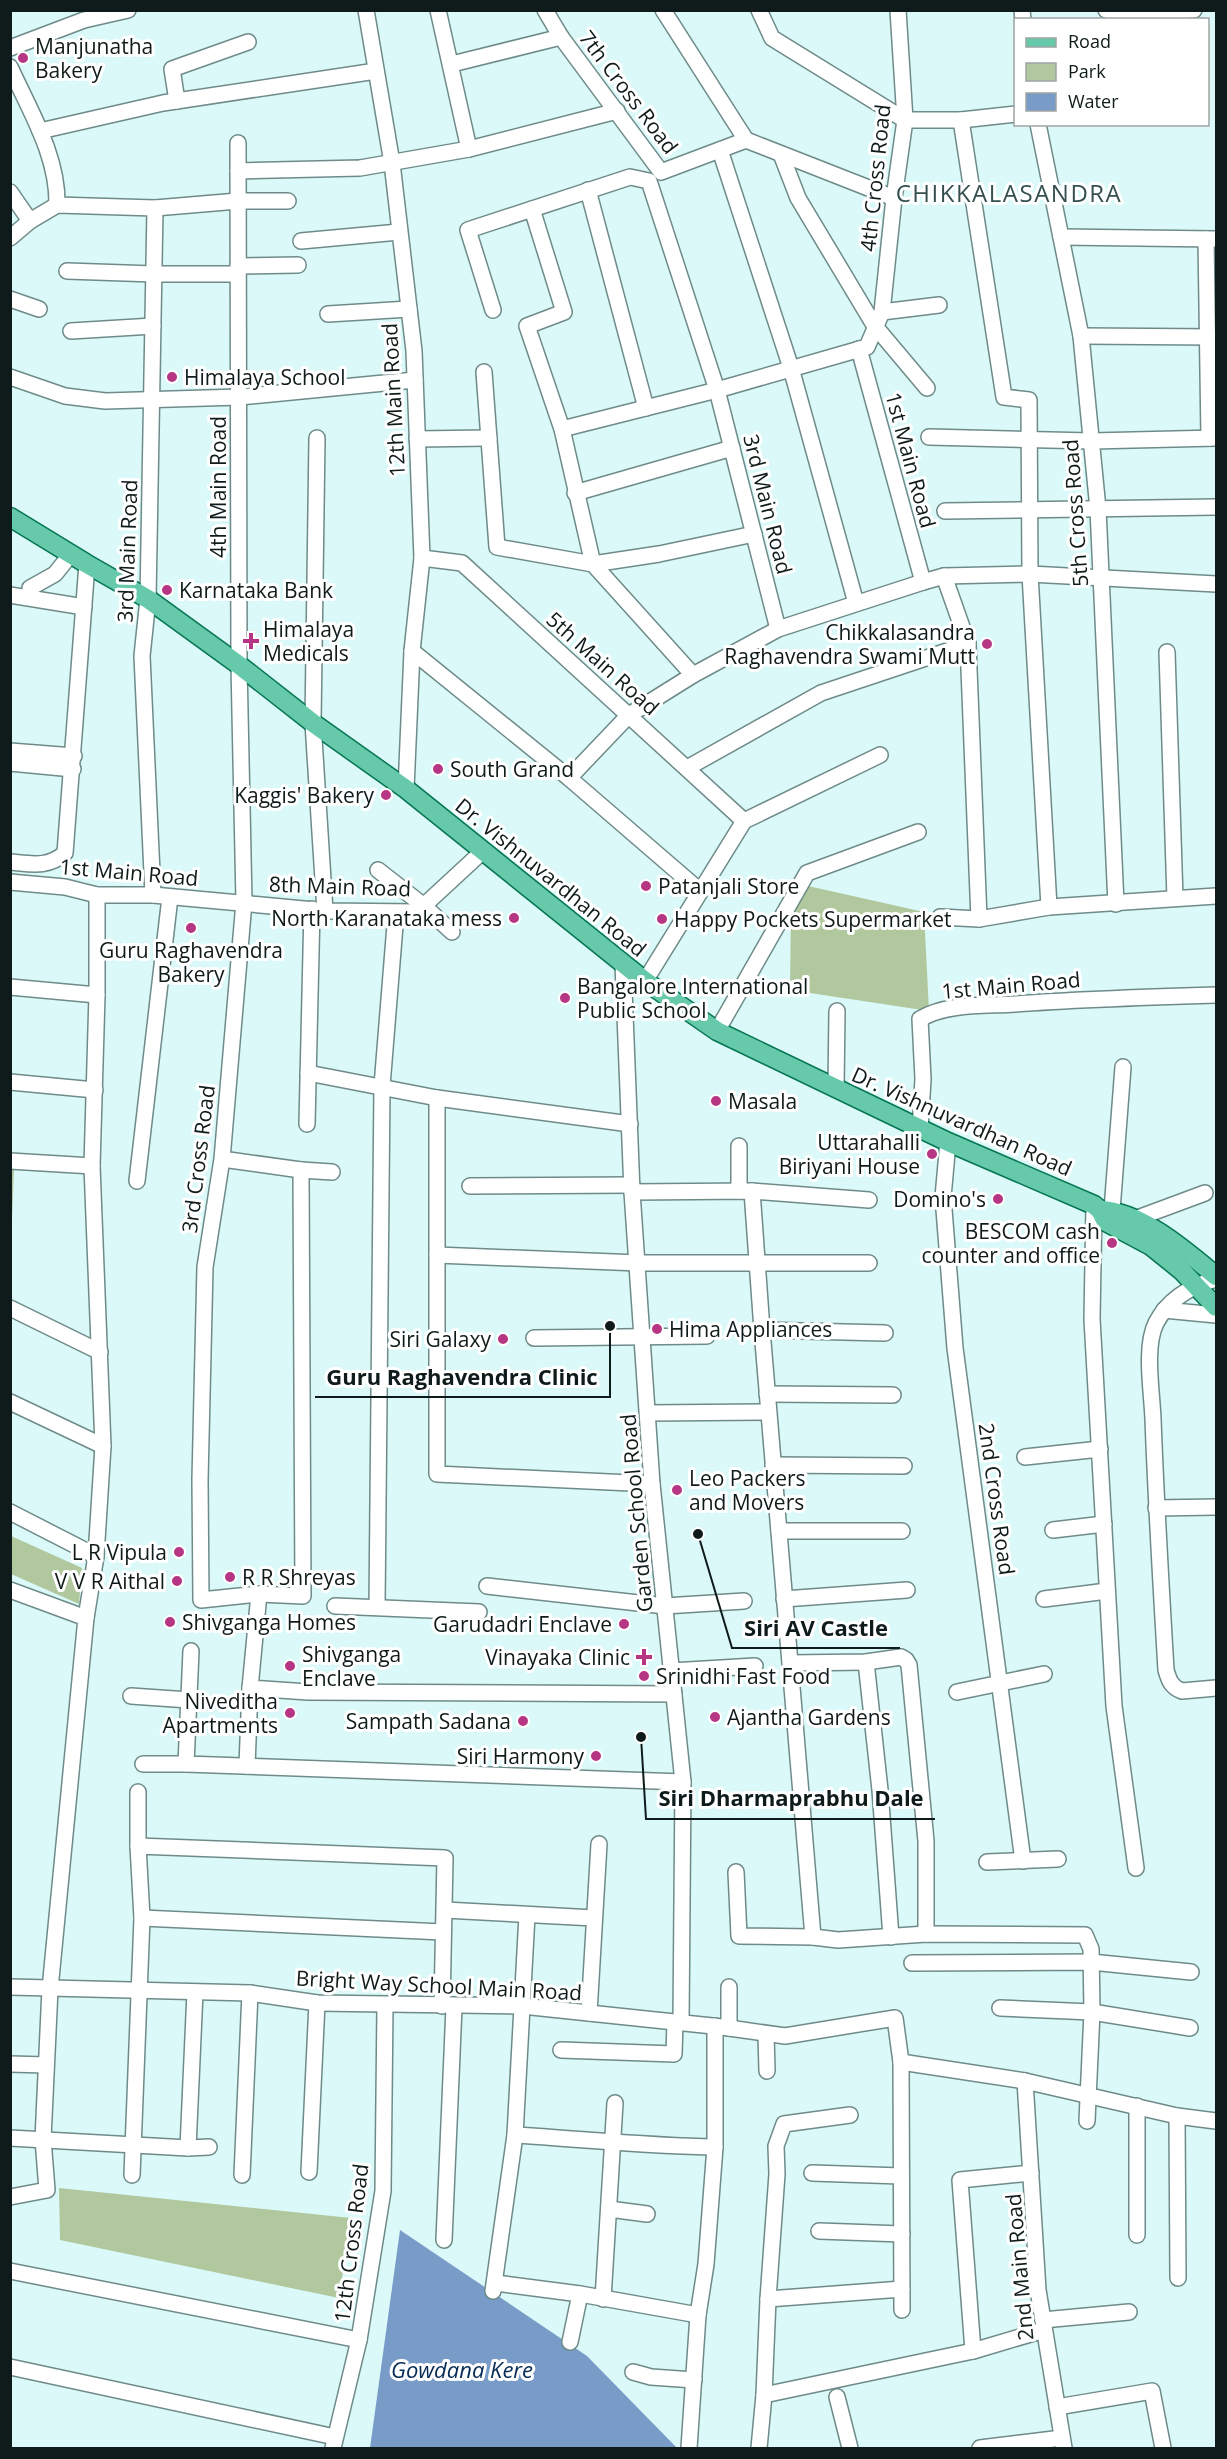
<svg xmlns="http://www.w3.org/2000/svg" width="1227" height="2459" viewBox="0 0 1227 2459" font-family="'Open Sans',sans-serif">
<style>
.green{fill:#b1c79d}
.water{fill:#799bc7}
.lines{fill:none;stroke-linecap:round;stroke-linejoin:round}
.minor-casing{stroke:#6e8b89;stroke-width:18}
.major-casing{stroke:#057552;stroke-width:21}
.minor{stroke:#fff;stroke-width:15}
.major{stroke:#66c9a9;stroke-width:18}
.poi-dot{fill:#b63683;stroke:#fff;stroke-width:2}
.labels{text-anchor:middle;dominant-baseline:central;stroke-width:6;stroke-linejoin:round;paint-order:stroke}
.poi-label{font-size:21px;fill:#0f1b1a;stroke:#fff;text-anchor:start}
.street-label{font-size:21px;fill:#0f1b1a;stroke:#fff}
.water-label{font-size:22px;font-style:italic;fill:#062b54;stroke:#fff}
.quarter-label{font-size:24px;letter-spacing:1.5px;fill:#35504f;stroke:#fff}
.leader{fill:none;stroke:#0f1b1a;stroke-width:2}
.callout-dot{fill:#0f1b1a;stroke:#fff;stroke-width:2}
.callout-label{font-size:22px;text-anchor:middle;font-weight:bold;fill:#0f1b1a;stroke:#fff;stroke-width:6;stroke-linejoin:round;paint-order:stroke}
</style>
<rect width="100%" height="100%" fill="#daf9f8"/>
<g class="green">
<polygon points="808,886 924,912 929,1011 790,990 791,909"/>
<polygon points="11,1168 14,1169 11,1246"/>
<polygon points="11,1536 82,1568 79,1604 11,1574"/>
<polygon points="59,2188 351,2218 339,2298 60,2240"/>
</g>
<polygon class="water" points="400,2230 587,2356 677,2448 370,2448"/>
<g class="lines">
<defs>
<g id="minor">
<polyline points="366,10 392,163 414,351 422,558 412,651 406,789"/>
<polyline points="438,10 469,149"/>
<polyline points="545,10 561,37 661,172 746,140 894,198"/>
<polyline points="663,10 746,140"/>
<polyline points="759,10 772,38 905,120 961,120 1016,114"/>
<polyline points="1022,10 1023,20"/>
<polyline points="1106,10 1118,14 1194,10"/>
<polyline points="10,48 84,20 128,10"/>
<polyline points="452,64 561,37"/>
<path d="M10,67C30,111 58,156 57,205"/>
<polyline points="177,101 172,69 248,42"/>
<polyline points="961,120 1004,397 1029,400 1030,574 1049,907"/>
<polyline points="1038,124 1081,336 1098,509 1116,904"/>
<polyline points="40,131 163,103 376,71"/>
<polyline points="720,150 791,368 856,603"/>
<polyline points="781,154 798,198 874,325 927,388"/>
<polyline points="238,171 360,168 469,149 617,111"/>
<polyline points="588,190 646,408"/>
<polyline points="10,192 30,221"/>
<polyline points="532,209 564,312 527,326 562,429 593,564 693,675"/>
<polyline points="1061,237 1216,239"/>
<polyline points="10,238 30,221 57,205 155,208 238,201 288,201"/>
<polyline points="1206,239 1209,438"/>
<polyline points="301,241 399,232"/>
<polyline points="238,266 298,265"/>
<polyline points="67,271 154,274 238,274"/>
<polyline points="10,299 39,309"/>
<polyline points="493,310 468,230 630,177 649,181 717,390 778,629"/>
<polyline points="882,312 939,305"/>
<polyline points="328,314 409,309"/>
<polyline points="71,331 153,326"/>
<polyline points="1081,336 1216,337"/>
<polyline points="859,349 923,582"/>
<polyline points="484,372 497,547 593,564 659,554 754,534"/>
<polyline points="10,377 65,396 105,401 240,397 415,380"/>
<polyline points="562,429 717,390 867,347 882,312 894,198 905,120 898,10"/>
<polyline points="929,437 1092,441 1216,438"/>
<polyline points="317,438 313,723 325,911"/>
<polyline points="417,439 489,438"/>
<polyline points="575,493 732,448"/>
<polyline points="945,511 1216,507"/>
<polyline points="422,558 462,563 744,821"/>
<polyline points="944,576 968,644 979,919 1049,907 1216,896"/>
<polyline points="30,588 55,574 71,554"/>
<polyline points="10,595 84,607"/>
<polyline points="412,651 569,778 700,891"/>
<polyline points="1167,652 1175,898"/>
<polyline points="10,751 74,756"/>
<polyline points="10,763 73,769"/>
<polyline points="687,768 821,693 968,644"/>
<polyline points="569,778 629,715 693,675 778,629 923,582 944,576 1030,574 1216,584"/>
<path d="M10,862C32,864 48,868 65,853L87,564"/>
<polyline points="378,870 424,906 452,932"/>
<polyline points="10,882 65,887 97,895 153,895 325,911 417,912 483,851"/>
<polyline points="153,895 142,656 148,599 155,208"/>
<polyline points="940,917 979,919"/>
<polyline points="623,964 632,1192 652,1484 683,1782 681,2022"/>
<polyline points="645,981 744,821 880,755"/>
<polyline points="10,987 97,995"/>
<polyline points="717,1031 807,873 918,832"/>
<polyline points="308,1073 437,1098 630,1124"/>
<polyline points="10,1082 95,1090"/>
<polyline points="836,1088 837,1011"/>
<polyline points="437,1098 437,1474 652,1484"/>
<polyline points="307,1124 312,909"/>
<path d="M920,1129L923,1079L920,1019C947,1003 985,1006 1015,1004C1082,999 1149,997 1216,995"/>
<polyline points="948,1142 943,1197 955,1348 1023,1861"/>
<polyline points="222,1159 301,1170 303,1596 259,1594 201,1600 200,1480 205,1267 222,1159 244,902 239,665 238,143"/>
<polyline points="10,1161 92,1166"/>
<polyline points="301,1170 332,1172"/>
<polyline points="137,1181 170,897"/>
<polyline points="470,1186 632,1185"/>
<polyline points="739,1191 739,1146"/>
<polyline points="752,1191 762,1330 813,1937 838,1940 926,1934 1085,1935 1091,1949 1092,2012 1087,2121"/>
<polyline points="632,1192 752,1191 869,1200"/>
<polyline points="1094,1205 1092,1319 1114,1706 1136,1868"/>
<polyline points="1112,1210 1123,1067"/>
<polyline points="1135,1219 1205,1193"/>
<polyline points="437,1255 639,1263 869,1263"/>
<path d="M1216,1279C1191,1286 1169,1298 1156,1323C1144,1347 1152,1392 1153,1419C1156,1502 1161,1586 1166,1670C1169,1680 1171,1687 1182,1691L1216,1688"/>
<polyline points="10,1308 100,1352"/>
<polyline points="1164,1310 1216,1315"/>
<polyline points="762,1330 885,1333"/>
<polyline points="534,1338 707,1336"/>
<polyline points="767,1394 893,1395"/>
<polyline points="10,1402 103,1446"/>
<polyline points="648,1413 768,1412"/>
<polyline points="1025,1457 1100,1449"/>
<polyline points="773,1465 904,1466"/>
<polyline points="1156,1508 1216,1507"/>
<polyline points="10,1512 96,1556"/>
<polyline points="1053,1530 1104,1524"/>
<polyline points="779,1531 902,1531"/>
<polyline points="487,1586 665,1606 744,1601"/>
<polyline points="10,1590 86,1618"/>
<polyline points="259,1594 250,1688 308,1692 674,1694"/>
<polyline points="784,1599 907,1590"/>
<polyline points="1044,1599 1107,1591"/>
<polyline points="335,1606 479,1612"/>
<polyline points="377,1607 382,1086 396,913"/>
<polyline points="191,1651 186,1764 683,1782"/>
<polyline points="866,1662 880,1790 891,1937"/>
<polyline points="791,1663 866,1662 901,1657 906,1660 909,1665 926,1841 926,1934"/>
<polyline points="671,1671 755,1666"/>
<polyline points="957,1692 1044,1674"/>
<polyline points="131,1696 189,1700"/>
<polyline points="143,1764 186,1764"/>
<polyline points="247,1766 250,1688"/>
<polyline points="138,1792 138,1846"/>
<polyline points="987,1862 1058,1859"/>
<polyline points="736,1872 739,1936 813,1937"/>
<polyline points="445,1910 594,1918"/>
<polyline points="142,1918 443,1932"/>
<polyline points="912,1963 1091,1962 1191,1972"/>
<polyline points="10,1987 250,1993 317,2003 522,2006 722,2027 785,2036 895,2018 901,2062 1025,2081 1177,2116 1216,2121"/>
<polyline points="729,1987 729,2028"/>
<polyline points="1000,2008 1092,2012 1190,2028"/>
<polyline points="589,2013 599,1844"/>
<polyline points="766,2034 767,2071"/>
<polyline points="561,2050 674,2054 675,2022"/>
<polyline points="901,2062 902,2310"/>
<polyline points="10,2064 46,2065"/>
<polyline points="1025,2081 1038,2290 1064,2448"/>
<polyline points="1137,2106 1137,2235"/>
<polyline points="1177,2116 1178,2278"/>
<path d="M515,2135C582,2139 648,2146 715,2147"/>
<polyline points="10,2138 188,2148 195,1992"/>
<polyline points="188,2148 209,2147"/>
<polyline points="309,2172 317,2003"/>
<polyline points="812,2173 901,2176"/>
<polyline points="132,2175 142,1918 138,1846 445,1858 442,2006"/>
<polyline points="242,2175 250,1993"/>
<polyline points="10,2197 47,2190 43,2139 50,1989 86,1618 96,1556 103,1446 92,1166 97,995 97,895"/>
<polyline points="609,2209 647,2214"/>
<polyline points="819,2231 902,2234"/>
<polyline points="444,2240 454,2007"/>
<polyline points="10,2271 359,2340"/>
<polyline points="496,2283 580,2294 698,2315"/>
<polyline points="493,2291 515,2135 527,1915"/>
<polyline points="603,2299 615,2103"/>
<polyline points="768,2299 902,2289"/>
<polyline points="1043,2320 1129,2312"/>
<polyline points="570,2342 580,2294"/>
<polyline points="973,2351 960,2180 1031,2173"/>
<polyline points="10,2367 335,2437"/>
<polyline points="633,2372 651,2377 694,2380"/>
<polyline points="764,2395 973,2351 1044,2330"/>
<polyline points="837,2397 850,2448"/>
<polyline points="1057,2407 1152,2391 1163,2448"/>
<polyline points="333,2448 359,2340 383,2191 385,2005"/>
<polyline points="689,2448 698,2315 706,2264 715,2147 715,2026"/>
<polyline points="759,2448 764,2395 768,2299 777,2174 776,2146 784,2124 850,2115"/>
<polyline points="980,2448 1062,2438"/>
</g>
<g id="major">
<polyline points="10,517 87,564 148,599 239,665 313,723 406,789 645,981 717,1031 948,1142 1094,1205 1100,1210 1106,1222 1151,1246 1182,1271 1216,1307"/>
<path d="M1100,1210C1140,1211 1186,1251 1216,1276"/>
</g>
</defs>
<use href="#minor" class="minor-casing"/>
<use href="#major" class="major-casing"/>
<use href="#minor" class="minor"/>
<use href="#major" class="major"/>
</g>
<g class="poi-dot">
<circle cx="23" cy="58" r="6"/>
<circle cx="172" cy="377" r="6"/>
<circle cx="167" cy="590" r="6"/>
<path d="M248 632h6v6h6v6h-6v6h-6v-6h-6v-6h6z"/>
<circle cx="987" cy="644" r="6"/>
<circle cx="438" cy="769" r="6"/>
<circle cx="386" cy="795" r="6"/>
<circle cx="646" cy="886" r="6"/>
<circle cx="514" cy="918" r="6"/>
<circle cx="662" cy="919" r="6"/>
<circle cx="191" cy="928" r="6"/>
<circle cx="565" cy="998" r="6"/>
<circle cx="716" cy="1101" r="6"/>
<circle cx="932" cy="1154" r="6"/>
<circle cx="998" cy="1199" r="6"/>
<circle cx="1112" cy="1243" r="6"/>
<circle cx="657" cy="1329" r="6"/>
<circle cx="503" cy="1339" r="6"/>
<circle cx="677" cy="1490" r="6"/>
<circle cx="179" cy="1552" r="6"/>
<circle cx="230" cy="1577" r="6"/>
<circle cx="177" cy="1581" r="6"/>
<circle cx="170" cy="1622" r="6"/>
<circle cx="624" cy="1624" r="6"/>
<path d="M641 1648h6v6h6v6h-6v6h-6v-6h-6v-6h6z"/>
<circle cx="290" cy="1666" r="6"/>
<circle cx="644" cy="1676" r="6"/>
<circle cx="290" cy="1713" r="6"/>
<circle cx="715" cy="1717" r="6"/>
<circle cx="523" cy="1721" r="6"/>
<circle cx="596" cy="1756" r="6"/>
</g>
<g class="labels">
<g class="poi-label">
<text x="35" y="46">Manjunatha<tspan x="35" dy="24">Bakery</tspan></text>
<text x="184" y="377">Himalaya School</text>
<text x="179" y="590">Karnataka Bank</text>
<text x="263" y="629">Himalaya<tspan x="263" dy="24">Medicals</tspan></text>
<text x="975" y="632" text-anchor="end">Chikkalasandra<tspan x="975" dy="24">Raghavendra Swami Mutt</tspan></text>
<text x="450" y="769">South Grand</text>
<text x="374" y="795" text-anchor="end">Kaggis' Bakery</text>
<text x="658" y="886">Patanjali Store</text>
<text x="502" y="918" text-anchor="end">North Karanataka mess</text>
<text x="674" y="919">Happy Pockets Supermarket</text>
<text x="191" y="950" text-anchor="middle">Guru Raghavendra<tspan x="191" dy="24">Bakery</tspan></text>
<text x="577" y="986">Bangalore International<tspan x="577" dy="24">Public School</tspan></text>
<text x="728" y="1101">Masala</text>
<text x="920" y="1142" text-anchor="end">Uttarahalli<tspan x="920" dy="24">Biriyani House</tspan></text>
<text x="986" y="1199" text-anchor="end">Domino's</text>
<text x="1100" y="1231" text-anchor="end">BESCOM cash<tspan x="1100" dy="24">counter and office</tspan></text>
<text x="669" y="1329">Hima Appliances</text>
<text x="491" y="1339" text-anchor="end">Siri Galaxy</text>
<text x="689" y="1478">Leo Packers<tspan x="689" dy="24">and Movers</tspan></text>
<text x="167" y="1552" text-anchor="end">L R Vipula</text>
<text x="242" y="1577">R R Shreyas</text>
<text x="165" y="1581" text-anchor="end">V V R Aithal</text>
<text x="182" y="1622">Shivganga Homes</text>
<text x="612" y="1624" text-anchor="end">Garudadri Enclave</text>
<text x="302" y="1654">Shivganga<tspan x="302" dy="24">Enclave</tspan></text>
<text x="630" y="1657" text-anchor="end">Vinayaka Clinic</text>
<text x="656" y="1676">Srinidhi Fast Food</text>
<text x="278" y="1701" text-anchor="end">Niveditha<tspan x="278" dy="24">Apartments</tspan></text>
<text x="727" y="1717">Ajantha Gardens</text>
<text x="511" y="1721" text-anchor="end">Sampath Sadana</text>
<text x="584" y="1756" text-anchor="end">Siri Harmony</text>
</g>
<g class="street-label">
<text transform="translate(629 92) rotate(53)">7th Cross Road</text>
<text transform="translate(875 178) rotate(-84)">4th Cross Road</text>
<text transform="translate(393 400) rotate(-93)">12th Main Road</text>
<text transform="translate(911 460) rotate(75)">1st Main Road</text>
<text transform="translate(218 487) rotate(-90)">4th Main Road</text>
<text transform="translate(768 504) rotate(76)">3rd Main Road</text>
<text transform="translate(1075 513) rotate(-94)">5th Cross Road</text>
<text transform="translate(127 551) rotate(-88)">3rd Main Road</text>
<text transform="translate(603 663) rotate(42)">5th Main Road</text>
<text transform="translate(129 872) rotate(5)">1st Main Road</text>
<text transform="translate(551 877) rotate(39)">Dr. Vishnuvardhan Road</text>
<text transform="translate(340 886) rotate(2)">8th Main Road</text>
<text transform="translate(1011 985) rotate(-5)">1st Main Road</text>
<text transform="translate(962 1121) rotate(24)">Dr. Vishnuvardhan Road</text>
<text transform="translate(198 1159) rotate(-83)">3rd Cross Road</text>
<text transform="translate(997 1499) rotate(82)">2nd Cross Road</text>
<text transform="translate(636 1513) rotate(-95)">Garden School Road</text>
<text transform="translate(439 1985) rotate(3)">Bright Way School Main Road</text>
<text transform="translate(351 2243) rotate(-83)">12th Cross Road</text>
<text transform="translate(1019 2267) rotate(-95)">2nd Main Road</text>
</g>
<g class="water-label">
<text x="462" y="2369">Gowdana Kere</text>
</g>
<g class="quarter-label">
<text x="1009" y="192">CHIKKALASANDRA</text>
</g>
</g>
<path class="leader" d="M610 1326L610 1397H315M698 1534L732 1648H900M641 1737L646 1819H935"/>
<g class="callout-dot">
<circle cx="610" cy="1326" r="6"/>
<circle cx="698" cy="1534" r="6"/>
<circle cx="641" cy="1737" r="6"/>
</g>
<g class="callout-label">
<text x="462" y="1385">Guru Raghavendra Clinic</text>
<text x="816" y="1636">Siri AV Castle</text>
<text x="791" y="1806">Siri Dharmaprabhu Dale</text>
</g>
<rect width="1227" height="2459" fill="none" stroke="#0f1b1a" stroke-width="24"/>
<rect x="1014" y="18" width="195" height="108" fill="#ffffff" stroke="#9fa4a3" stroke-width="1.5"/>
<rect x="1026" y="38" width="30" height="9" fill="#66c9a9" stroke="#9fa4a3" stroke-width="1.5"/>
<text x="1068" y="48" font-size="18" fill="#0f1b1a">Road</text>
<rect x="1026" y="63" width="30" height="18" fill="#b1c79d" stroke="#9fa4a3" stroke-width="1.5"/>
<text x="1068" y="78" font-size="18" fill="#0f1b1a">Park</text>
<rect x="1026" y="93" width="30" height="18" fill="#799bc7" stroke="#9fa4a3" stroke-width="1.5"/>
<text x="1068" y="108" font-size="18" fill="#0f1b1a">Water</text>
</svg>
